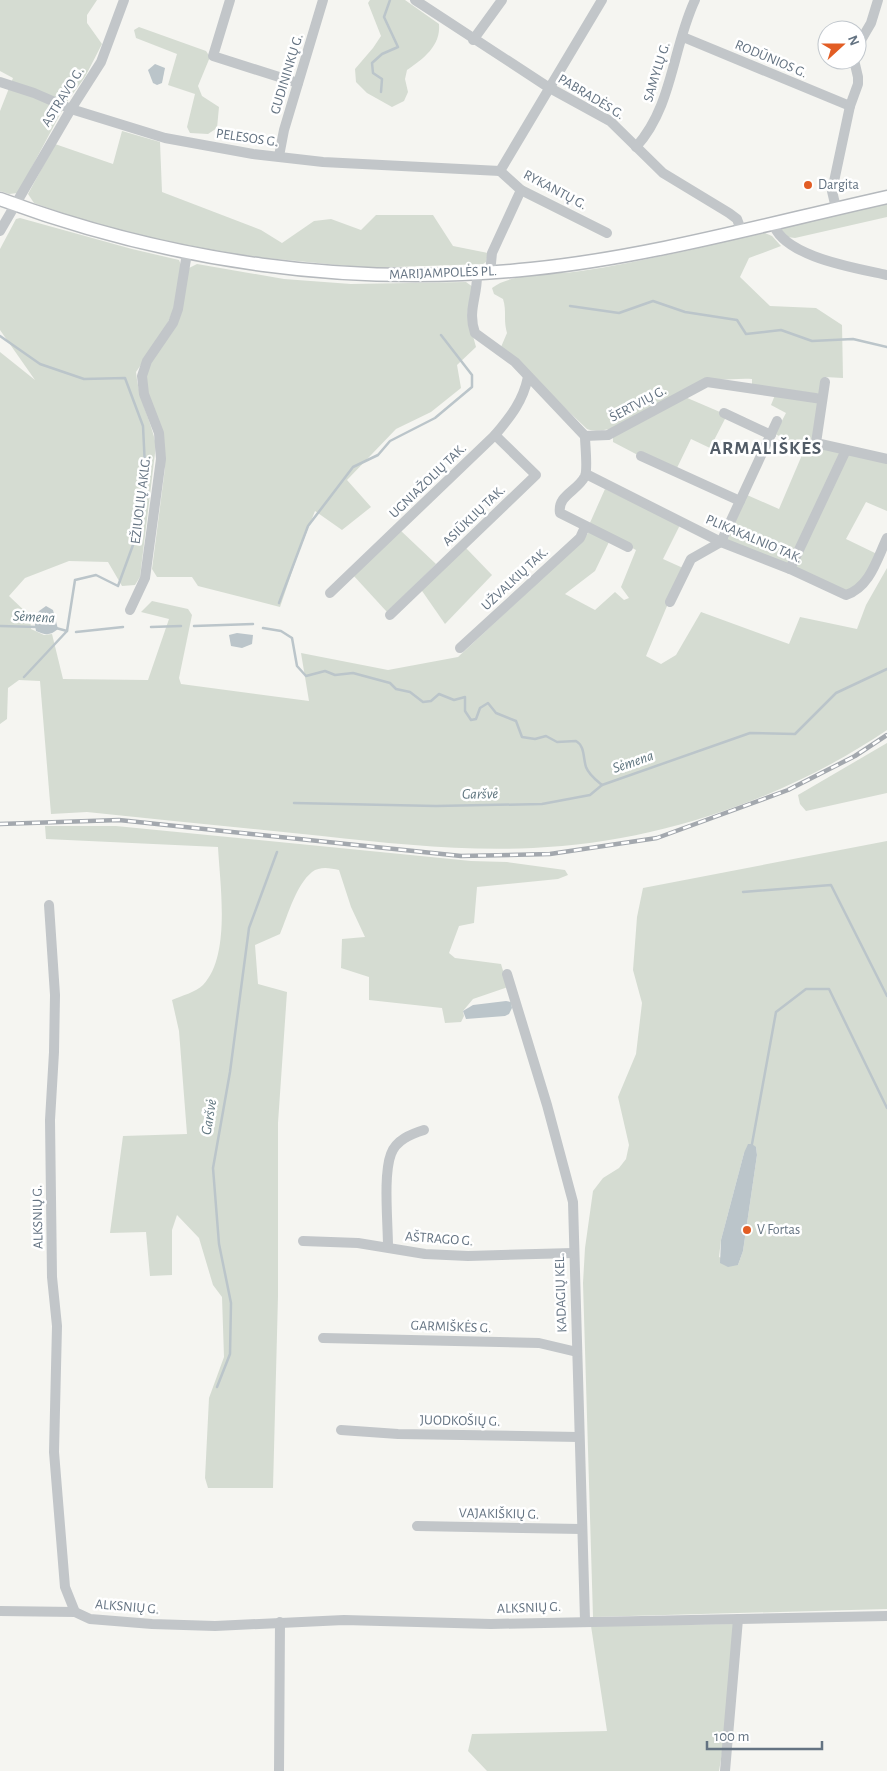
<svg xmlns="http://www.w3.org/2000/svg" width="887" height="1771" viewBox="0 0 887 1771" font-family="'Alegreya Sans',sans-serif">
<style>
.green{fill:#d5dcd2;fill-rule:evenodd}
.water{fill:#bbc5ca}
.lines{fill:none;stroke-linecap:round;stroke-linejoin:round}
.stream{stroke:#bbc5ca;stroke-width:2.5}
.major-casing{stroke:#b5b9bd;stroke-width:15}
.minor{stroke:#c2c6c9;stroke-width:10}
.major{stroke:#fff;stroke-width:12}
.rail-casing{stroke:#a3a8ae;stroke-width:4.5}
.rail{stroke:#fff;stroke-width:2.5;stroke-dasharray:8;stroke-linecap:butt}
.poi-dot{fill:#e25d24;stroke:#fff;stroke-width:2}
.labels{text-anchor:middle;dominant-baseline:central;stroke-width:5;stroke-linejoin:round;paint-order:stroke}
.street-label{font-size:14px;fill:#647382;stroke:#fff}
.poi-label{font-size:14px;fill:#647382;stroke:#fff;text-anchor:start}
.water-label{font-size:15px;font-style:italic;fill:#5f757f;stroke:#fff}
.district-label{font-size:19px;font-weight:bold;letter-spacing:1px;fill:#525c67;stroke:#fff}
</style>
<rect width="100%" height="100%" fill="#f5f5f1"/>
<g class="green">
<polygon points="0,0 97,0 87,15 87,23 102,44 85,77 66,103 18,193 9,194 0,191 0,111 13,78 0,71"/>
<path d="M370,0H405L439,24C441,46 423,59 407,70L405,79L408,92L404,101L392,107L367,93L356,82L355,69L373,48L381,36L368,3Z"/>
<polygon points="139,27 206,51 210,57 198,86 202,96 219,107 217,128 208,134 190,133 187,127 195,94 168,85 177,54 136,38 134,30"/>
<polygon points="122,131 160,142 162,192 261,230 282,243 314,221 331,219 361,230 376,215 433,215 453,246 488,253 486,262 483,264 368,268 246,256 143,237 71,216 34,203 28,194 55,144 113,164"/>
<polygon points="887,202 887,217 795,238 787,237 780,232 782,227"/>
<path d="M20,218L132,249L179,260L181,265L176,304L164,331L136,372C138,398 151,420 156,445L140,577L135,585L122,586L108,562L69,561L25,578L9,596L30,616L31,629L44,635L52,634L63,679L148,680L169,619L141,612L152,601L188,609L192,615L179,678L181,684L309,701L301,653L388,670L458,657L581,542L589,532L609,542L595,571L565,594L595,610L615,592L624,600L629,598L621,587L636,550L589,525L605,489L680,525L663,559L683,568L646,656L661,664L676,655L701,612L789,644L800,617L857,629L866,605L887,568V730C785,799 657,843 533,848C462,851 393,844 322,836C244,828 165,820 87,812L51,814L40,681L19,680L8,688L7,719L0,724V352L35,380L0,330V249L16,219Z"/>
<path d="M765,233L772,236L781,246L749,258L740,277L770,306L816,308L842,325L843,378L825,377L820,394L752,385V379C736,378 724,381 709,379C682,393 614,440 587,429L501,347L507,333C503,318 507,312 503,299L494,294L492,288C512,272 557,275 581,271C643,262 704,246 765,233Z"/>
<polygon points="197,264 284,279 351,284 466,282 473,287 467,314 476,347 457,365 461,388 431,412 396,429 347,480 371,507 342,530 315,511 298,554 280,607 198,586 192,577 157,577 152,569 165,468 146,387 146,372 151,361 171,334 189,268"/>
<polygon points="775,395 820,401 814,445 887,460 887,511 866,502 846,539 877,554 867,576 846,593 727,541 747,495 779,509 805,448 775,434 786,413 771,405"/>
<polygon points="685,397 727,415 710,448 691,439 674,474 613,442 613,436"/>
<polygon points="400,530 436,564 387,612 353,575"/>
<polygon points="465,547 492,575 445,624 420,588"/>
<polygon points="887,743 887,793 806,811 800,804 798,795"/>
<path d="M45,826H116L471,861L507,862L565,870L568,875L558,879L477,887L474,923L459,926L449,953L455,958L501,964L508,987L473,999L463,1011L464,1016L461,1022L445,1023L442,1008L369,1000V977L341,968L342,939L365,937L351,907L339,870C330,868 320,866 312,872C296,885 288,915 280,934L255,945L258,984L287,992L278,1123V1296L273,1488H208L205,1478L209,1398L224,1357L222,1297L213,1285L199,1238L177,1215L172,1230V1275L150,1276L146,1232L110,1233L123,1136L187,1134L179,1031L172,1000C181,996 196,992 203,985C231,956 220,885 218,847L46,839Z"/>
<path d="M887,841V1609L593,1617L583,1283L585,1248L593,1191L603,1178L619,1168L626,1159L629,1145L618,1097L636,1054L642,1003L633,970L637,917L643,888ZM756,1147L757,1155L743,1251L738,1265L719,1257L721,1240L744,1153Z"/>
<polygon points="734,1624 725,1736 719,1771 487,1771 468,1751 472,1734 607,1731 591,1626"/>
</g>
<g class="water">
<polygon points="155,64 165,68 162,83 157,85 153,83 148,70"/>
<path d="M46,606L53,610L58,629C50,636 45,635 36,631L34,619L39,611Z"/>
<polygon points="237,633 253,635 252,644 242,648 231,646 229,635"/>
<polygon points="506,1001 511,1002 512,1008 509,1014 505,1016 466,1019 463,1011 473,1005"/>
<polygon points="748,1144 752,1144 756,1147 757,1155 743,1251 738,1265 728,1267 720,1263 721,1240 744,1153"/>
</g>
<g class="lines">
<g class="stream">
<polyline points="381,92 382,79 373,73 372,63 382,54 398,47 384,17 390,0"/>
<polyline points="570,306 619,313 653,301 685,312 737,320 746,334 781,330 812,341 853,339 887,347"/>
<polyline points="0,336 40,364 84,379 125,378 143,426 145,467 133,545 118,586 96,575 75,580 67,631 24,677"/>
<polyline points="279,603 308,526 353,467 378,455 390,441 435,418 472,387 472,375 441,335"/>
<polyline points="0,626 38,627"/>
<polyline points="194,626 253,624"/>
<polyline points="151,627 181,626"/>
<polyline points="56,628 67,631"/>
<path d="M263,628L281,631L292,638L297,666L306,676L325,671L335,675L353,673L390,683L396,689L410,692L423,702L431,701L439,694L454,700L465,697V711L471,720L476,719L480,708L488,703L496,713L516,721L522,737L535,739L546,736L557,742L576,741C585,746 583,758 586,767C589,775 596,780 602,785L750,733L795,734L836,693L887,669"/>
<polyline points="76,632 123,627"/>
<polyline points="294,803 436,806 542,804 590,795 602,785"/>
<polyline points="743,892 831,885 887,996"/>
<polyline points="752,1144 776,1012 806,989 829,989 887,1108"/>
<polyline points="217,1387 230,1354 231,1303 219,1244 213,1168 230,1072 249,928 277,852"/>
</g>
<defs>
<path id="major" d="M0,199C170,262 351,288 531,269C650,257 770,223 887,197"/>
</defs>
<use href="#major" class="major-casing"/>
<g class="minor">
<polyline points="230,0 213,56 298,83"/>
<polyline points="415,0 548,87 610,121 663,173 729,213 737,219 741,230"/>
<polyline points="602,0 500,171 521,190 607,233"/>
<polyline points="683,37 850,106"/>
<polyline points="473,40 502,0"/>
<polyline points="857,47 871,23 878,0"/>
<polyline points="0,82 34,93 71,109 165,138 253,154 323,162 500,171"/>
<path d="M636,147C673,106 672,49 695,0"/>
<polyline points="279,156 284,130 323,0"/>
<polyline points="836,208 832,191 850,106 858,84 858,77 854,60"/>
<path d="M773,223C783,257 856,268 887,275"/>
<polyline points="0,231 71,109 101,62 124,0"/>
<path d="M477,273C478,296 467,310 475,333L515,362L585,436L608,435L707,382L822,399"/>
<polyline points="490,273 492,253 521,190"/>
<polyline points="825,382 816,443 887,459"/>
<polyline points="724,413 771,435"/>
<path d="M585,436C585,445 588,469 585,476C578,491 557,495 560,513L628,547"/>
<polyline points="641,456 740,501"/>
<path d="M586,474L721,542L790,569L846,595C870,587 877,559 887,538"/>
<polyline points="790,569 846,450"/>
<path d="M330,593L495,435C511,416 523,401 528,377"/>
<polyline points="670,602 691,559 721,542 777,421"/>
<polyline points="130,610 145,578 161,459 159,433 144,394 142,376 147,361 173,323 178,309 187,253"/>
<polyline points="390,615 536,475 495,435"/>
<polyline points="460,648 580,538 585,527"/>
<polyline points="49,905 55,995 54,1052 50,1120 52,1277 57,1326 54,1452 65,1587 75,1612 90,1619 152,1624 215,1626 344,1620 491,1624 887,1616"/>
<polyline points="507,974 547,1105 573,1202 585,1620"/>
<polyline points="303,1241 358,1243 425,1254 468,1256 573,1253"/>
<path d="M388,1247C388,1223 383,1175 391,1154C396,1140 411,1134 424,1130"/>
<polyline points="323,1338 539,1343 577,1352"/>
<polyline points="341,1430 398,1434 579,1437"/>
<polyline points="417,1526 581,1529"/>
<polyline points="0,1611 75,1612"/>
<polyline points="279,1771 280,1622"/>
<polyline points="725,1771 738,1619"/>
</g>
<use href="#major" class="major"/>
<defs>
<polyline id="rail" points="0,824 119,820 461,856 550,854 657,838 788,790 855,756 887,735"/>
</defs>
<use href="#rail" class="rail-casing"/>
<use href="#rail" class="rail"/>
</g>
<g class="poi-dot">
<circle cx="808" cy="185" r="5"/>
<circle cx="747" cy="1230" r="5"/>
</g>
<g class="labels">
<g class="street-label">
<text transform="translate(771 59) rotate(23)">RODŪNIOS G.</text>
<text transform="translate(657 72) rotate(-73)">SAMYLŲ G.</text>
<text transform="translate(287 74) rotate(-73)">GUDININKŲ G.</text>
<text transform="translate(63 97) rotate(-58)">ASTRAVO G.</text>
<text transform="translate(591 97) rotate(31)">PABRADĖS G.</text>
<text transform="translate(247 138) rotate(8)">PELESOS G.</text>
<text transform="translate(555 190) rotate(28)">RYKANTŲ G.</text>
<text transform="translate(443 273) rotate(-2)">MARIJAMPOLĖS PL.</text>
<text transform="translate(638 404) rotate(-28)">ŠERTVIŲ G.</text>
<text transform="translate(428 481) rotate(-44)">UGNIAŽOLIŲ TAK.</text>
<text transform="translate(141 500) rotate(-83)">EŽIUOLIŲ AKLG.</text>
<text transform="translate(474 516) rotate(-44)">ASIŪKLIŲ TAK.</text>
<text transform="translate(754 539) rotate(23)">PLIKAKALNIO TAK.</text>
<text transform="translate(515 579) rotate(-43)">UŽVALKIŲ TAK.</text>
<text transform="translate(38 1217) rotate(-91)">ALKSNIŲ G.</text>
<text transform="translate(439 1239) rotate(4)">AŠTRAGO G.</text>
<text transform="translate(561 1293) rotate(-92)">KADAGIŲ KEL.</text>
<text transform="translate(451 1327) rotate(2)">GARMIŠKĖS G.</text>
<text transform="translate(460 1421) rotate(1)">JUODKOŠIŲ G.</text>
<text transform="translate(499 1514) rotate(1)">VAJAKIŠKIŲ G.</text>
<text transform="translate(127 1607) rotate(5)">ALKSNIŲ G.</text>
<text transform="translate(529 1608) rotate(-2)">ALKSNIŲ G.</text>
</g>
<g class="poi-label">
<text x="818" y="185">Dargita</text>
<text x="757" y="1230">V Fortas</text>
</g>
<g class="water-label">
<text transform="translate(34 617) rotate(3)">Sėmena</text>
<text transform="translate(633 762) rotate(-19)">Sėmena</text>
<text transform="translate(480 794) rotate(-1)">Garšvė</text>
<text transform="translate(209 1117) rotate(-81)">Garšvė</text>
</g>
<g class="district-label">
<text x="766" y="448">ARMALIŠKĖS</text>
</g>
</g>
<g transform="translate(842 45) rotate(69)"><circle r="24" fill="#ffffff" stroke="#c1c7cd"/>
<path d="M0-4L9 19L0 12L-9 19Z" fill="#e25d24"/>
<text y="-8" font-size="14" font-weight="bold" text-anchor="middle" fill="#647382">N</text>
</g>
<path d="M707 1741v8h115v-8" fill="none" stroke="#647382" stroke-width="2.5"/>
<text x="714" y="1741" font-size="15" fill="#647382" stroke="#ffffff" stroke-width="4" paint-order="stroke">100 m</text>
</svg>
